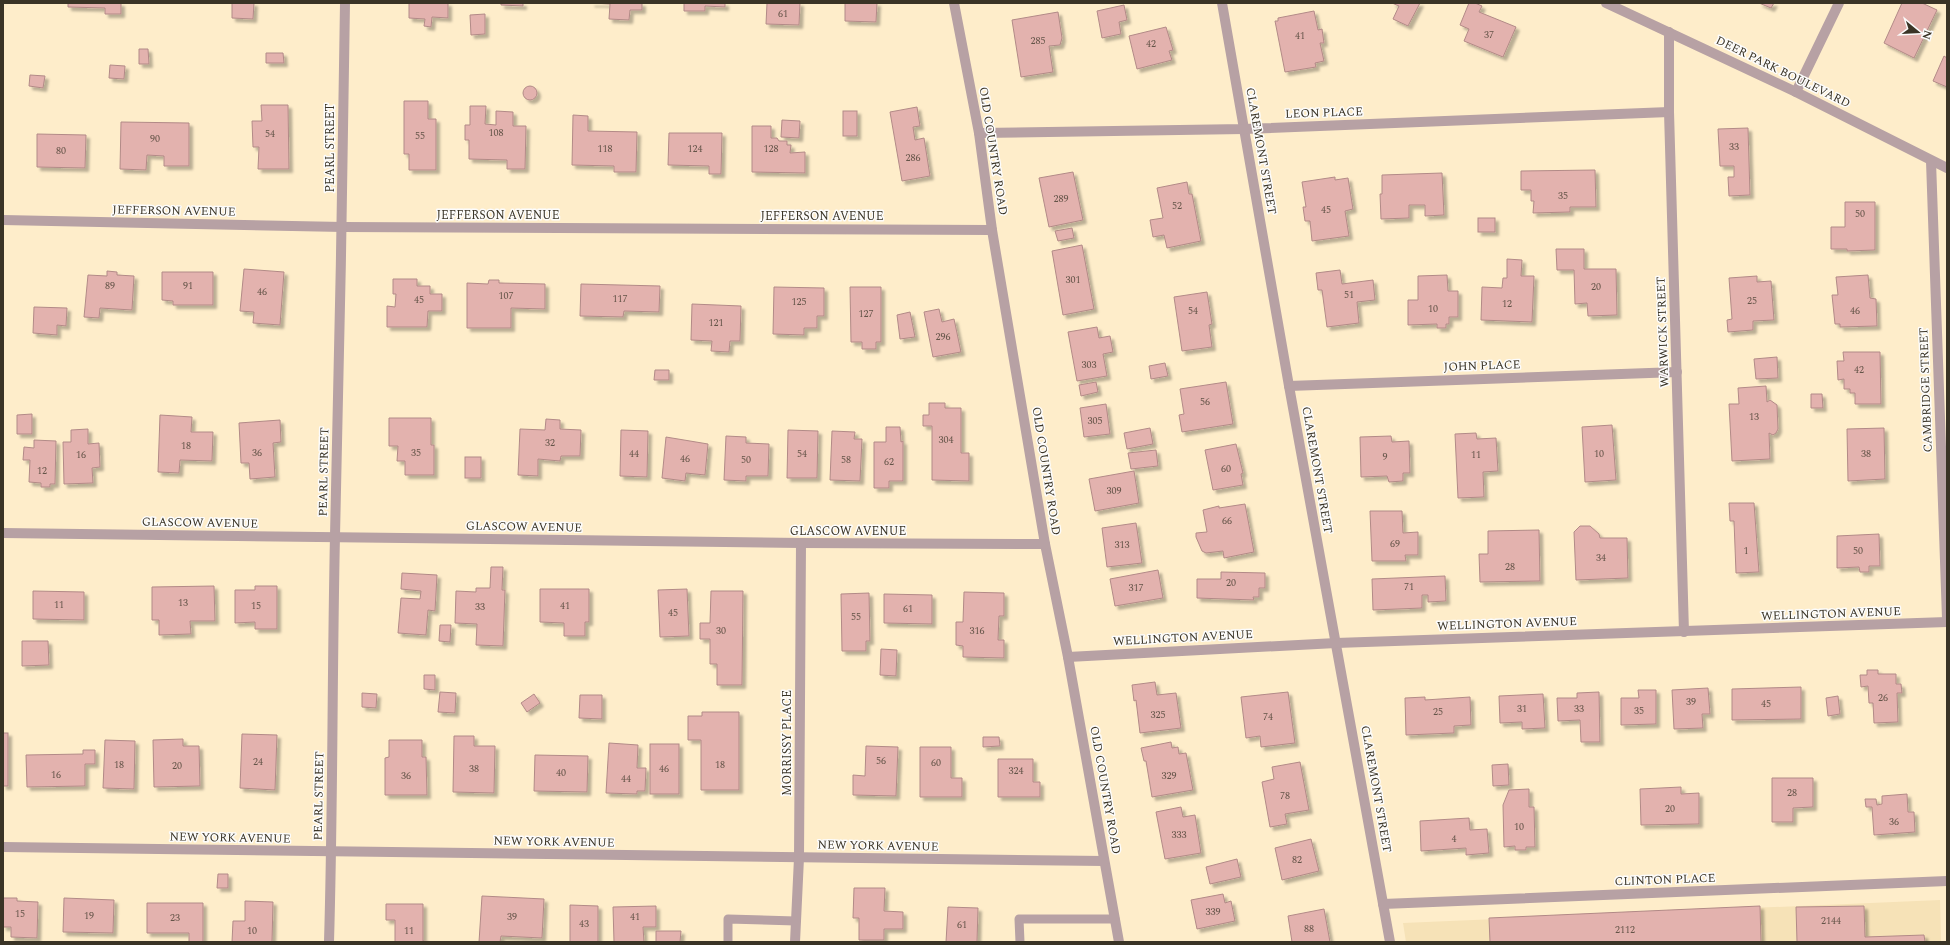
<svg xmlns="http://www.w3.org/2000/svg" width="1950" height="945" viewBox="0 0 1950 945" font-family="Spectral,serif">
<style>
.built{fill:#f6e2b7}
.building{fill:#e3b2ae;stroke:#b28a87;filter:url(#shadow)}
.lines{fill:none;stroke-linecap:round;stroke-linejoin:round}
.service{stroke:#b7a1a4;stroke-width:9}
.minor{stroke:#b7a1a4;stroke-width:10}
.labels{text-anchor:middle;dominant-baseline:central;stroke-width:3;stroke-linejoin:round;paint-order:stroke}
.number-label{font-size:10px;fill:#645448}
.street-label{font-size:12px;fill:#3a3426;stroke:#fcfcfc}
</style>
<defs>
<filter id="shadow"><feDropShadow dx="3.5" dy="3.5" stdDeviation="1" flood-color="#0004"/></filter>
</defs>
<rect width="100%" height="100%" fill="#feedca"/>
<polygon class="built" points="1940,900 1941,942 1406,942 1403,923"/>
<g class="building">
<polygon points="68,3 121,3 121,14 105,14 105,8 68,7"/>
<polygon points="232,3 254,3 253,19 232,18"/>
<polygon points="409,3 448,3 448,18 432,17 431,27 424,26 425,19 409,18"/>
<polygon points="501,3 523,3 523,6 501,5"/>
<polygon points="591,3 642,3 642,10 630,10 629,20 609,19 610,4"/>
<polygon points="684,3 725,3 725,7 705,6 705,11 684,11"/>
<polygon points="767,3 800,3 799,25 766,24"/>
<polygon points="845,3 877,3 876,22 845,21"/>
<polygon points="1392,3 1420,3 1408,26 1393,19 1399,6"/>
<polygon points="1469,3 1475,3 1482,6 1479,12 1516,27 1503,57 1464,41 1469,29 1460,25"/>
<polygon points="1759,3 1774,3 1771,8"/>
<polygon points="1902,3 1922,3 1937,10 1914,58 1884,43"/>
<polygon points="1124,5 1127,20 1119,22 1121,34 1102,38 1097,11"/>
<polygon points="1314,11 1318,30 1322,29 1324,43 1320,43 1324,61 1315,63 1316,67 1285,72 1275,21 1278,21 1278,18"/>
<polygon points="1058,12 1062,38 1060,45 1049,46 1053,72 1021,77 1012,20"/>
<polygon points="485,14 485,34 471,35 470,15"/>
<polygon points="1166,27 1173,50 1169,51 1172,60 1137,69 1129,36"/>
<polygon points="139,49 148,49 149,64 139,64"/>
<polygon points="266,53 283,53 284,63 266,63"/>
<polygon points="1944,56 1947,58 1947,87 1933,81"/>
<polygon points="110,65 125,66 124,79 109,78"/>
<polygon points="30,75 45,76 43,88 29,86"/>
<circle cx="530" cy="93" r="7"/>
<polygon points="404,101 428,101 428,119 436,119 436,170 409,170 409,154 404,154"/>
<polygon points="261,105 288,105 289,169 258,169 259,147 253,147 252,121 262,121"/>
<polygon points="470,106 486,106 485,124 496,125 496,111 513,112 513,126 526,126 525,169 507,169 507,160 469,159 469,140 465,140 465,125 470,125"/>
<polygon points="917,107 920,126 913,127 915,140 924,138 930,176 902,181 890,112"/>
<rect x="843" y="111" width="14" height="25"/>
<polygon points="573,115 588,116 588,131 637,132 636,172 614,172 614,166 572,165"/>
<polygon points="782,120 800,121 799,138 781,137"/>
<polygon points="121,122 189,123 189,166 164,166 164,156 147,155 146,170 120,169"/>
<polygon points="752,126 771,126 771,138 777,138 779,141 787,141 787,145 791,145 790,153 805,152 805,173 752,172"/>
<polygon points="1748,128 1750,195 1729,196 1728,177 1734,177 1734,166 1720,166 1718,129"/>
<polygon points="669,133 722,133 721,174 709,174 709,166 668,165"/>
<polygon points="37,134 86,135 85,168 37,167"/>
<polygon points="1595,170 1596,207 1570,207 1570,212 1533,213 1534,201 1531,201 1531,190 1521,190 1521,171"/>
<polygon points="1073,172 1083,220 1049,227 1039,178"/>
<polygon points="1442,173 1444,215 1425,216 1425,205 1409,205 1409,218 1381,219 1380,194 1382,194 1382,175"/>
<polygon points="1335,177 1335,180 1348,178 1353,209 1345,211 1349,236 1312,241 1310,221 1305,221 1303,207 1306,207 1302,182"/>
<polygon points="1187,182 1189,194 1192,194 1201,241 1167,248 1164,235 1153,237 1150,220 1163,218 1157,188"/>
<polygon points="1845,202 1875,202 1875,250 1847,251 1847,249 1831,249 1831,227 1845,227"/>
<rect x="1478" y="218" width="17" height="14"/>
<polygon points="1072,228 1074,238 1058,241 1055,231"/>
<polygon points="1082,245 1094,309 1063,315 1052,251"/>
<polygon points="1556,249 1584,249 1584,269 1616,269 1617,315 1588,316 1587,303 1575,304 1574,270 1557,270"/>
<polygon points="1507,259 1522,260 1521,276 1534,276 1532,322 1481,320 1482,287 1502,288 1503,278 1507,278"/>
<polygon points="244,269 284,272 280,325 253,323 254,312 240,311"/>
<polygon points="1340,270 1342,284 1373,280 1375,300 1357,302 1359,323 1327,327 1322,290 1318,290 1316,273"/>
<polygon points="107,271 117,272 117,275 134,276 132,310 100,308 99,318 84,317 88,275 107,276"/>
<polygon points="162,272 213,272 213,305 173,305 173,301 162,300"/>
<polygon points="1447,275 1448,291 1458,291 1458,317 1449,317 1449,324 1446,324 1446,328 1437,328 1437,324 1408,325 1408,300 1418,300 1418,276"/>
<polygon points="1868,275 1870,298 1876,299 1877,326 1840,327 1840,324 1835,324 1832,295 1838,295 1836,277"/>
<polygon points="1757,276 1757,282 1771,281 1774,320 1753,321 1753,330 1728,332 1727,320 1732,319 1729,278"/>
<polygon points="393,279 417,279 417,286 430,286 430,294 442,294 442,311 428,311 427,327 387,327 387,306 395,307 396,294 393,294"/>
<polygon points="489,280 499,280 499,283 545,284 545,309 511,308 511,328 467,328 467,283 488,284"/>
<polygon points="581,284 660,286 659,312 624,311 623,317 580,316"/>
<polygon points="774,287 824,288 824,316 817,316 817,328 804,328 804,335 773,334"/>
<polygon points="850,287 881,287 881,342 876,342 876,349 862,349 862,342 851,342"/>
<polygon points="1207,292 1212,324 1209,325 1212,347 1182,351 1174,297"/>
<polygon points="692,304 741,306 740,341 730,341 729,352 711,351 712,341 691,340"/>
<polygon points="34,307 67,308 66,326 57,325 57,335 33,333"/>
<polygon points="939,309 942,322 954,319 961,352 933,357 924,312"/>
<polygon points="910,312 915,337 900,339 897,315"/>
<polygon points="1097,327 1099,338 1110,336 1113,352 1103,354 1107,376 1077,381 1068,332"/>
<polygon points="1843,352 1880,352 1881,404 1855,404 1855,393 1850,393 1850,389 1844,389 1844,379 1838,380 1837,361 1844,361"/>
<polygon points="1777,357 1778,378 1756,379 1754,359"/>
<polygon points="1165,363 1168,376 1151,379 1149,366"/>
<polygon points="655,370 669,370 669,380 654,380"/>
<polygon points="1096,382 1098,392 1081,396 1079,385"/>
<polygon points="1226,382 1233,424 1182,432 1179,415 1184,414 1180,389"/>
<polygon points="1766,386 1767,402 1770,400 1777,405 1778,429 1776,433 1773,435 1769,433 1770,459 1732,461 1729,404 1739,404 1738,388"/>
<polygon points="1811,394 1822,394 1823,408 1811,408"/>
<polygon points="929,403 945,403 945,408 961,408 961,453 969,453 969,481 932,480 932,426 923,426 923,415 929,415"/>
<polygon points="1106,404 1110,434 1084,437 1080,408"/>
<polygon points="32,414 32,434 17,434 17,415"/>
<polygon points="160,415 192,417 191,432 213,432 212,461 180,460 179,473 158,472"/>
<polygon points="389,418 431,418 431,445 434,445 434,475 405,475 405,461 397,461 398,446 389,446"/>
<polygon points="546,419 560,420 560,429 581,430 580,456 561,456 560,461 538,459 538,476 518,475 520,429 545,430"/>
<polygon points="280,420 281,442 273,443 275,477 250,479 249,463 241,463 239,423"/>
<polygon points="1612,425 1616,480 1585,482 1582,427"/>
<polygon points="886,427 900,427 901,442 903,441 903,481 889,481 889,488 874,488 874,442 886,442"/>
<polygon points="1150,428 1153,444 1127,449 1124,433"/>
<polygon points="1884,428 1885,479 1848,481 1847,429"/>
<polygon points="88,429 88,444 99,443 100,467 92,468 93,483 64,484 63,442 71,442 71,430"/>
<polygon points="621,430 648,431 647,477 620,476"/>
<polygon points="788,430 818,431 817,478 787,478"/>
<polygon points="832,431 855,432 854,439 862,439 860,481 830,480"/>
<polygon points="1476,433 1477,439 1496,438 1498,471 1483,472 1484,497 1458,498 1455,434"/>
<polygon points="726,436 746,437 746,443 769,444 768,476 746,476 746,481 724,480"/>
<polygon points="1391,436 1392,442 1409,441 1410,473 1403,473 1403,481 1389,482 1387,476 1361,477 1360,437"/>
<polygon points="666,437 708,444 705,475 686,473 685,481 662,478"/>
<polygon points="34,440 56,441 55,484 50,484 50,487 41,487 41,483 29,482 30,460 23,460 24,447 34,448"/>
<polygon points="1236,444 1243,473 1241,474 1243,485 1213,490 1205,450"/>
<polygon points="1156,450 1158,466 1131,469 1128,453"/>
<rect x="465" y="457" width="16" height="21"/>
<polygon points="1134,471 1139,503 1095,511 1089,479"/>
<polygon points="1729,503 1754,503 1759,572 1736,573 1734,521 1730,521"/>
<polygon points="1245,504 1254,552 1224,558 1223,551 1206,553 1202,551 1196,537 1196,533 1207,532 1203,510 1219,506 1219,508"/>
<polygon points="1370,511 1402,511 1403,533 1418,532 1418,555 1405,555 1406,561 1372,561"/>
<polygon points="1136,523 1142,563 1107,567 1102,528"/>
<polygon points="1580,526 1590,526 1599,534 1600,538 1627,538 1628,578 1576,580 1574,532"/>
<polygon points="1539,530 1540,581 1480,582 1479,554 1488,554 1488,531"/>
<polygon points="1879,534 1880,566 1869,566 1869,572 1860,572 1859,567 1837,568 1837,536"/>
<polygon points="491,567 503,567 502,590 505,590 503,646 476,645 477,624 455,623 456,591 476,592 476,588 490,588"/>
<polygon points="1158,570 1163,598 1115,606 1110,579"/>
<polygon points="1221,572 1265,573 1265,588 1259,588 1259,597 1253,597 1254,600 1197,598 1197,579 1221,579"/>
<polygon points="402,573 437,575 435,611 428,610 426,635 398,633 401,598 420,599 421,591 401,589"/>
<polygon points="1445,576 1446,601 1428,602 1428,595 1422,595 1422,608 1373,610 1372,579"/>
<polygon points="214,586 215,621 190,621 191,634 159,635 159,620 152,620 152,587"/>
<polygon points="255,586 277,586 277,629 255,629 255,622 235,623 235,590 255,590"/>
<polygon points="540,589 589,589 589,622 585,622 585,636 564,636 564,623 540,622"/>
<polygon points="687,589 689,636 660,637 658,590"/>
<polygon points="33,591 84,592 84,620 33,619"/>
<polygon points="711,591 743,591 742,685 717,685 717,664 710,664 710,639 700,639 700,623 710,623"/>
<polygon points="964,592 1004,593 1004,616 999,616 998,640 1004,640 1004,658 963,657 963,646 956,645 956,622 963,622"/>
<polygon points="869,593 870,641 866,641 866,651 842,651 841,594"/>
<polygon points="884,594 932,595 932,624 884,623"/>
<polygon points="440,625 451,625 450,642 439,641"/>
<polygon points="22,641 48,641 49,665 22,666"/>
<polygon points="881,649 897,650 896,676 880,675"/>
<polygon points="1867,670 1878,670 1878,674 1896,674 1896,684 1901,684 1902,693 1897,693 1898,722 1874,723 1873,703 1869,703 1868,686 1861,687 1860,675 1867,675"/>
<polygon points="424,675 435,675 435,690 424,689"/>
<polygon points="1155,682 1157,695 1176,693 1181,728 1140,733 1136,700 1134,701 1132,685"/>
<polygon points="1801,687 1801,719 1732,720 1732,689"/>
<polygon points="1708,688 1710,714 1702,714 1703,728 1674,729 1672,690"/>
<polygon points="1638,690 1656,690 1656,724 1621,725 1621,698 1639,698"/>
<polygon points="440,692 456,693 455,713 438,712"/>
<polygon points="1288,692 1295,743 1261,747 1260,736 1246,738 1241,697"/>
<polygon points="1599,692 1600,742 1581,742 1580,720 1558,721 1557,698 1577,698 1577,693"/>
<polygon points="362,693 377,694 376,708 362,707"/>
<polygon points="534,694 540,703 527,712 521,703"/>
<polygon points="1543,694 1545,728 1522,729 1522,722 1500,723 1499,696"/>
<polygon points="580,695 602,695 602,719 579,718"/>
<polygon points="1838,696 1840,714 1828,716 1826,698"/>
<polygon points="1425,697 1425,700 1470,697 1471,725 1454,726 1454,733 1406,735 1405,698"/>
<polygon points="702,712 739,712 739,790 701,790 701,740 688,740 688,716 702,716"/>
<rect x="3" y="733" width="5" height="53"/>
<polygon points="242,734 277,735 275,790 240,788"/>
<polygon points="454,736 474,736 474,746 495,746 494,793 453,792"/>
<polygon points="983,737 999,737 1000,746 983,747"/>
<polygon points="183,739 183,746 199,746 200,786 154,787 153,740"/>
<polygon points="105,740 135,741 134,789 103,788"/>
<polygon points="389,740 422,740 422,757 426,757 427,795 385,795 385,758 389,757"/>
<polygon points="1171,742 1172,748 1178,747 1179,754 1186,753 1193,790 1152,797 1146,761 1144,761 1141,748"/>
<polygon points="609,743 638,745 637,768 646,768 645,791 637,791 637,794 606,793"/>
<rect x="650" y="744" width="29" height="50"/>
<polygon points="866,746 898,747 896,796 853,795 853,775 865,776"/>
<polygon points="920,747 951,747 951,778 962,778 962,797 920,797"/>
<polygon points="83,750 95,750 95,764 85,764 85,786 27,787 26,755 83,754"/>
<polygon points="535,755 588,756 587,792 534,791"/>
<polygon points="998,759 1033,759 1033,782 1040,782 1040,797 998,797"/>
<polygon points="1300,762 1309,810 1285,814 1287,824 1270,827 1262,782 1274,779 1272,767"/>
<polygon points="1508,764 1509,785 1493,786 1492,765"/>
<polygon points="1772,778 1813,778 1813,807 1793,808 1793,822 1772,822"/>
<polygon points="1681,787 1681,794 1699,793 1699,824 1641,825 1640,789"/>
<polygon points="1529,789 1529,807 1534,807 1535,847 1526,847 1526,850 1515,850 1515,846 1504,847 1503,805 1509,790"/>
<polygon points="1907,794 1908,812 1914,812 1915,832 1874,835 1872,807 1866,807 1865,799 1876,799 1877,805 1882,804 1882,796"/>
<polygon points="1181,807 1183,817 1195,815 1201,853 1165,859 1156,812"/>
<polygon points="1469,818 1470,830 1487,829 1489,853 1466,855 1466,848 1421,851 1420,821"/>
<polygon points="1311,839 1319,871 1282,880 1275,848"/>
<polygon points="1237,859 1241,877 1210,884 1206,867"/>
<polygon points="218,874 228,874 228,888 217,888"/>
<polygon points="854,888 885,888 884,911 903,912 903,929 884,929 884,940 859,940 859,918 853,918"/>
<polygon points="1223,894 1225,903 1231,901 1235,921 1197,929 1191,900"/>
<polygon points="482,896 544,899 542,938 501,936 500,942 479,942"/>
<polygon points="3,898 17,898 17,901 38,902 37,938 11,937 11,927 3,927"/>
<polygon points="64,898 114,900 113,933 63,932"/>
<polygon points="245,901 273,902 272,942 232,942 233,921 245,921"/>
<polygon points="147,903 203,903 203,942 189,942 189,933 147,933"/>
<polygon points="386,904 423,904 423,941 438,942 395,942 395,920 386,920"/>
<polygon points="570,905 598,906 598,942 570,942"/>
<polygon points="656,906 656,927 643,927 644,942 614,942 613,907"/>
<polygon points="1760,906 1761,942 1490,942 1489,918"/>
<polygon points="1864,906 1865,937 1924,935 1925,942 1797,942 1796,907"/>
<polygon points="948,907 978,908 977,942 946,942"/>
<polygon points="1324,909 1330,942 1292,942 1288,916"/>
<polygon points="656,931 681,931 680,942 656,942"/>
</g>
<g class="lines">
<g class="service">
<polyline points="728,942 728,919 796,921"/>
<polyline points="1020,942 1019,919 1115,919"/>
</g>
<g class="minor">
<polyline points="954,3 979,133 992,230 1045,544 1068,657 1119,942"/>
<polyline points="1222,3 1289,386 1390,942"/>
<polyline points="1606,3 1796,92 1947,168"/>
<polyline points="1669,32 1669,112 1684,632"/>
<polyline points="1796,92 1839,3"/>
<polyline points="979,133 1244,129 1669,112"/>
<polyline points="1931,161 1947,618"/>
<polyline points="3,220 343,227 992,230"/>
<polyline points="1289,386 1677,372"/>
<polyline points="3,533 801,543 1045,544"/>
<polyline points="1068,657 1336,643 1947,622"/>
<polyline points="3,847 1104,861"/>
<polyline points="1383,904 1947,881"/>
<path d="M329,942C333,807 332,671 335,536C339,358 343,181 345,3"/>
<polyline points="795,942 799,858 801,543"/>
</g>
</g>
<g class="labels">
<g class="number-label">
<text x="783" y="14">61</text>
<text x="1489" y="35">37</text>
<text x="1300" y="36">41</text>
<text x="1038" y="41">285</text>
<text x="1151" y="44">42</text>
<text x="496" y="133">108</text>
<text x="270" y="134">54</text>
<text x="420" y="136">55</text>
<text x="155" y="139">90</text>
<text x="1734" y="147">33</text>
<text x="605" y="149">118</text>
<text x="695" y="149">124</text>
<text x="771" y="149">128</text>
<text x="61" y="151">80</text>
<text x="913" y="158">286</text>
<text x="1563" y="196">35</text>
<text x="1061" y="199">289</text>
<text x="1177" y="206">52</text>
<text x="1326" y="210">45</text>
<text x="1860" y="214">50</text>
<text x="1073" y="280">301</text>
<text x="110" y="286">89</text>
<text x="188" y="286">91</text>
<text x="1596" y="287">20</text>
<text x="262" y="292">46</text>
<text x="1349" y="295">51</text>
<text x="506" y="296">107</text>
<text x="620" y="299">117</text>
<text x="419" y="300">45</text>
<text x="1752" y="301">25</text>
<text x="799" y="302">125</text>
<text x="1507" y="304">12</text>
<text x="1433" y="309">10</text>
<text x="1193" y="311">54</text>
<text x="1855" y="311">46</text>
<text x="866" y="314">127</text>
<text x="716" y="323">121</text>
<text x="943" y="337">296</text>
<text x="1089" y="365">303</text>
<text x="1859" y="370">42</text>
<text x="1205" y="402">56</text>
<text x="1754" y="417">13</text>
<text x="1095" y="421">305</text>
<text x="946" y="440">304</text>
<text x="550" y="443">32</text>
<text x="186" y="446">18</text>
<text x="257" y="453">36</text>
<text x="416" y="453">35</text>
<text x="634" y="454">44</text>
<text x="802" y="454">54</text>
<text x="1599" y="454">10</text>
<text x="1866" y="454">38</text>
<text x="81" y="455">16</text>
<text x="1476" y="455">11</text>
<text x="1385" y="457">9</text>
<text x="685" y="459">46</text>
<text x="746" y="460">50</text>
<text x="846" y="460">58</text>
<text x="889" y="462">62</text>
<text x="1226" y="469">60</text>
<text x="42" y="471">12</text>
<text x="1114" y="491">309</text>
<text x="1227" y="521">66</text>
<text x="1395" y="544">69</text>
<text x="1122" y="545">313</text>
<text x="1746" y="551">1</text>
<text x="1858" y="551">50</text>
<text x="1601" y="558">34</text>
<text x="1510" y="567">28</text>
<text x="1231" y="583">20</text>
<text x="1409" y="587">71</text>
<text x="1136" y="588">317</text>
<text x="183" y="603">13</text>
<text x="59" y="605">11</text>
<text x="256" y="606">15</text>
<text x="565" y="606">41</text>
<text x="480" y="607">33</text>
<text x="908" y="609">61</text>
<text x="673" y="613">45</text>
<text x="856" y="617">55</text>
<text x="721" y="631">30</text>
<text x="977" y="631">316</text>
<text x="1883" y="698">26</text>
<text x="1691" y="702">39</text>
<text x="1766" y="704">45</text>
<text x="1522" y="709">31</text>
<text x="1579" y="709">33</text>
<text x="1639" y="711">35</text>
<text x="1438" y="712">25</text>
<text x="1158" y="715">325</text>
<text x="1268" y="717">74</text>
<text x="881" y="761">56</text>
<text x="258" y="762">24</text>
<text x="936" y="763">60</text>
<text x="119" y="765">18</text>
<text x="720" y="765">18</text>
<text x="177" y="766">20</text>
<text x="474" y="769">38</text>
<text x="664" y="769">46</text>
<text x="1016" y="771">324</text>
<text x="561" y="773">40</text>
<text x="56" y="775">16</text>
<text x="406" y="776">36</text>
<text x="1169" y="776">329</text>
<text x="626" y="779">44</text>
<text x="1792" y="793">28</text>
<text x="1285" y="796">78</text>
<text x="1670" y="809">20</text>
<text x="1894" y="822">36</text>
<text x="1519" y="827">10</text>
<text x="1179" y="835">333</text>
<text x="1454" y="839">4</text>
<text x="1297" y="860">82</text>
<text x="1213" y="912">339</text>
<text x="20" y="914">15</text>
<text x="89" y="916">19</text>
<text x="512" y="917">39</text>
<text x="635" y="917">41</text>
<text x="175" y="918">23</text>
<text x="1831" y="921">2144</text>
<text x="584" y="924">43</text>
<text x="962" y="925">61</text>
<text x="1309" y="929">88</text>
<text x="1625" y="930">2112</text>
<text x="252" y="931">10</text>
<text x="409" y="931">11</text>
</g>
<g class="street-label">
<text transform="translate(1783 72) rotate(26)">DEER PARK BOULEVARD</text>
<text transform="translate(1324 113) rotate(-2)">LEON PLACE</text>
<text transform="translate(330 148) rotate(-90)">PEARL STREET</text>
<text transform="translate(993 151) rotate(81)">OLD COUNTRY ROAD</text>
<text transform="translate(1261 151) rotate(80)">CLAREMONT STREET</text>
<text transform="translate(174 211) rotate(1)">JEFFERSON AVENUE</text>
<text x="498" y="215">JEFFERSON AVENUE</text>
<text x="822" y="216">JEFFERSON AVENUE</text>
<text transform="translate(1663 332) rotate(-92)">WARWICK STREET</text>
<text transform="translate(1482 366) rotate(-2)">JOHN PLACE</text>
<text transform="translate(1926 390) rotate(-92)">CAMBRIDGE STREET</text>
<text transform="translate(1317 470) rotate(80)">CLAREMONT STREET</text>
<text transform="translate(1046 471) rotate(81)">OLD COUNTRY ROAD</text>
<text transform="translate(324 472) rotate(-89)">PEARL STREET</text>
<text transform="translate(200 523) rotate(1)">GLASCOW AVENUE</text>
<text transform="translate(524 527) rotate(1)">GLASCOW AVENUE</text>
<text x="848" y="531">GLASCOW AVENUE</text>
<text transform="translate(1831 614) rotate(-2)">WELLINGTON AVENUE</text>
<text transform="translate(1507 624) rotate(-2)">WELLINGTON AVENUE</text>
<text transform="translate(1183 638) rotate(-3)">WELLINGTON AVENUE</text>
<text transform="translate(787 743) rotate(-90)">MORRISSY PLACE</text>
<text transform="translate(1376 789) rotate(80)">CLAREMONT STREET</text>
<text transform="translate(1105 790) rotate(80)">OLD COUNTRY ROAD</text>
<text transform="translate(319 796) rotate(-89)">PEARL STREET</text>
<text transform="translate(230 838) rotate(1)">NEW YORK AVENUE</text>
<text transform="translate(554 842) rotate(1)">NEW YORK AVENUE</text>
<text transform="translate(878 846) rotate(1)">NEW YORK AVENUE</text>
<text transform="translate(1665 880) rotate(-2)">CLINTON PLACE</text>
</g>
</g>
<rect width="1950" height="945" fill="none" stroke="#3a3426" stroke-width="8"/>
<g transform="translate(1918 32) rotate(108)" stroke="#fcfcfc" stroke-width="3" paint-order="stroke">
<path d="M0-3L7 15L0 10L-7 15Z" fill="#3a3426"/>
<text y="-6" font-size="11" font-weight="bold" text-anchor="middle" fill="#3a3426">N</text>
</g>
</svg>
